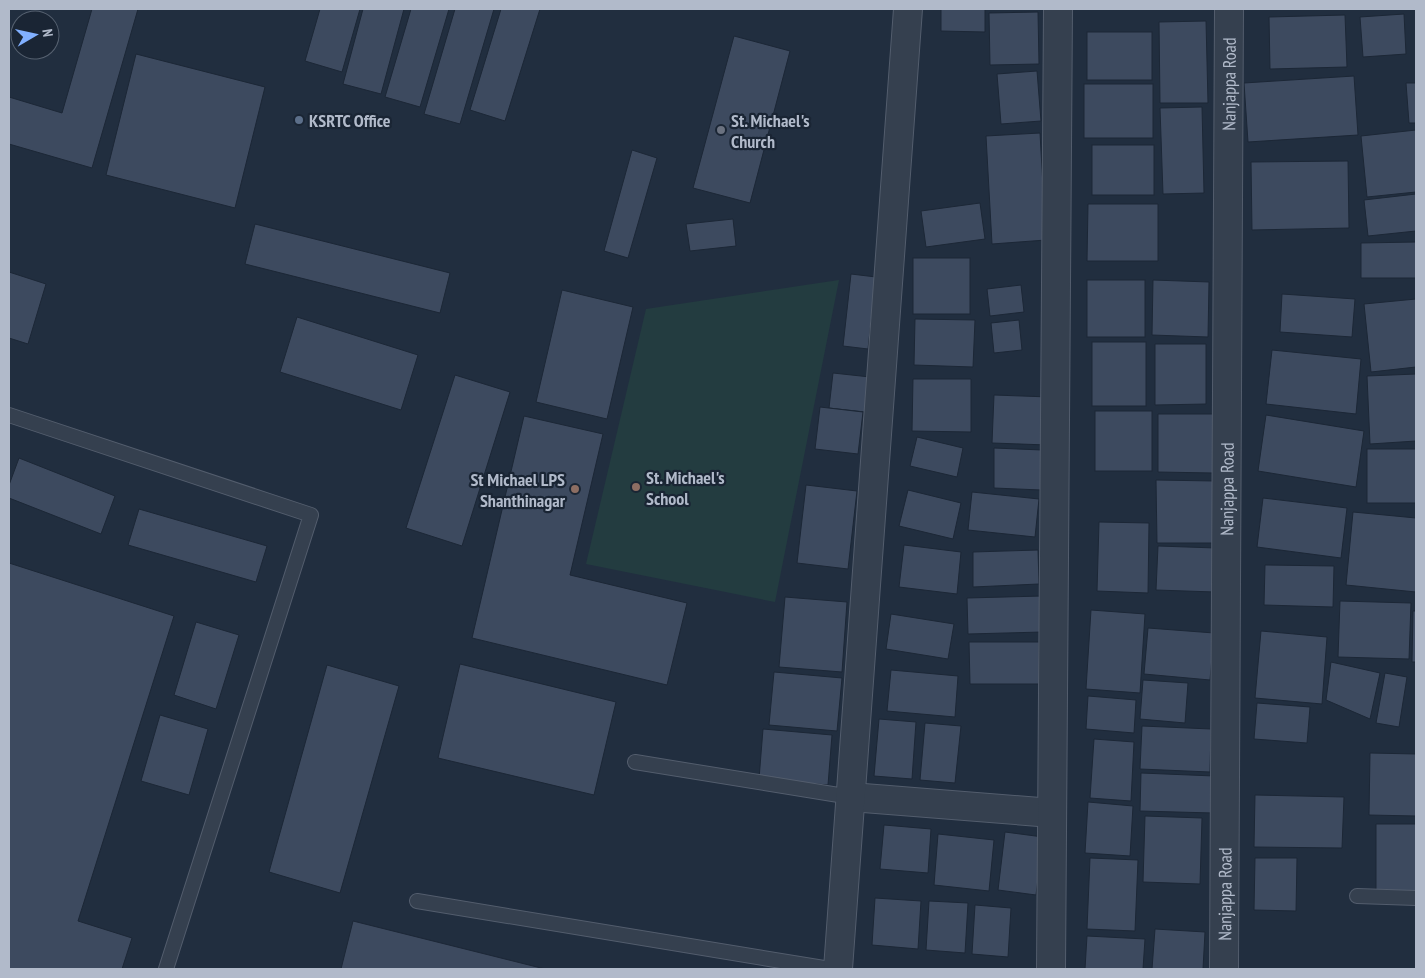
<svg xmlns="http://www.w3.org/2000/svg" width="1425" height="978" viewBox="0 0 1425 978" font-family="'PT Sans Narrow',sans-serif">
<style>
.green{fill:#233c40}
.building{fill:#3d4a5f;stroke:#1c2736}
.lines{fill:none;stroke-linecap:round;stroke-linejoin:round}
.lane-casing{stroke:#535d6d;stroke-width:16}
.street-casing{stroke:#535d6d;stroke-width:30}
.lane{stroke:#35404f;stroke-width:14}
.street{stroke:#35404f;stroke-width:28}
.service-dot{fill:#5c6f8a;stroke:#1a2534;stroke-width:2}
.worship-dot{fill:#6b7280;stroke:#1a2534;stroke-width:2}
.education-dot{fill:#8d6e63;stroke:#1a2534;stroke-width:2}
.labels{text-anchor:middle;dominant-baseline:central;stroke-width:4.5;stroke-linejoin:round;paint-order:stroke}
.street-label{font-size:18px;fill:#b1baca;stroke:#1a2534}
.poi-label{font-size:18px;font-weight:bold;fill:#b1baca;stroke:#1a2534;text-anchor:start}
</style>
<rect width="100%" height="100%" fill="#212e3f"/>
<polygon class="green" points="839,280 775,602 586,564 646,309"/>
<g class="building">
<polygon points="92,9 138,9 92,168 9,144 9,97 62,113"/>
<polygon points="320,9 360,9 342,72 305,61"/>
<polygon points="363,9 404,9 381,94 343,84"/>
<polygon points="411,9 449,9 420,107 385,97"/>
<polygon points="455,9 494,9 460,124 424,114"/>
<polygon points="501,9 540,9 505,121 470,110"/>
<polygon points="941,9 985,9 985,32 941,31"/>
<polygon points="1038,12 1039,64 990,65 989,13"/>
<polygon points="1404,14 1406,54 1363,57 1360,17"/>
<polygon points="1345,15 1347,67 1270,69 1269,17"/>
<polygon points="1206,21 1208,103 1160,103 1159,22"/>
<rect x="1087" y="32" width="65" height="48"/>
<polygon points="734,36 790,51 750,203 693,188"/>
<polygon points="136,54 265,87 235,208 106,175"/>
<polygon points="1037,71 1041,121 1001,124 997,74"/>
<polygon points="1354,76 1358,135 1248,142 1244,83"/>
<polygon points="1406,83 1416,83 1416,123 1409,123"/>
<rect x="1084" y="84" width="69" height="54"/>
<polygon points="1202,107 1204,193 1163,194 1160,108"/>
<polygon points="1416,130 1416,192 1367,197 1361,136"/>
<polygon points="1040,133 1046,240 992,244 986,136"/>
<rect x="1092" y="145" width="62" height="50"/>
<polygon points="632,150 657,158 628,258 604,251"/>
<polygon points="1348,161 1349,228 1252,230 1251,162"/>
<polygon points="1416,194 1416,231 1368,236 1364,200"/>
<polygon points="980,203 985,239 926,247 921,211"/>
<polygon points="1088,204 1158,204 1158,261 1087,261"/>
<polygon points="733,219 736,246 690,251 686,224"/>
<polygon points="255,224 450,273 440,313 245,264"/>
<polygon points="1416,242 1416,278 1361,278 1361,243"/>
<rect x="913" y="258" width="57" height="56"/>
<polygon points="9,272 46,284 28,344 9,338"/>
<polygon points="851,274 876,277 868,349 843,346"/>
<rect x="1087" y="280" width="58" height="57"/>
<polygon points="1153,280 1209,282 1208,337 1152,335"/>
<polygon points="1021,285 1024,312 990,316 987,289"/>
<polygon points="562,290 633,307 607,419 536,402"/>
<polygon points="1282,294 1355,299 1352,337 1280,332"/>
<polygon points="1416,299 1416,367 1371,372 1364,304"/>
<polygon points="297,317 418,355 401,410 280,372"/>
<polygon points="915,319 975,320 973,367 914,365"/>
<polygon points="1019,320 1022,350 994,353 991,323"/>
<rect x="1092" y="342" width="54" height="64"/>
<polygon points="1155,344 1206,344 1206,404 1155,405"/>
<polygon points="1272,350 1361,359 1356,414 1266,404"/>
<polygon points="833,373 870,377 865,412 829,408"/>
<polygon points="1416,374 1416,441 1370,444 1367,376"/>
<polygon points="455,375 510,392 462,546 406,528"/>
<polygon points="913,379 971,379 971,432 912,431"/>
<polygon points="994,395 1049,397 1047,445 992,443"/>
<polygon points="820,407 863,412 858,454 815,449"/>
<rect x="1095" y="411" width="57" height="60"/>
<polygon points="1158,414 1213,414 1213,473 1158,472"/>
<polygon points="1266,415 1364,431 1356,487 1258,471"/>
<polygon points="524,416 603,434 570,575 687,603 667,685 472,638"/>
<polygon points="917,437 963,448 957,477 910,466"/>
<polygon points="994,448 1042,450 1041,490 994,488"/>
<rect x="1367" y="449" width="49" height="54"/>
<polygon points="19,458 115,496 101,534 9,498 9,485"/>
<polygon points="1156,480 1214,481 1214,543 1157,543"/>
<polygon points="806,485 857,491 848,569 797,563"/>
<polygon points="908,490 961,503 953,539 899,526"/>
<polygon points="972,492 1039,499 1035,537 968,530"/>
<polygon points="1263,498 1347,508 1341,558 1257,547"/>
<polygon points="139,509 267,546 256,582 128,545"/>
<polygon points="1353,512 1416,518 1416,592 1346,585"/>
<polygon points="1099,522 1149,523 1148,593 1097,591"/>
<polygon points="904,545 961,552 957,594 899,587"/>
<polygon points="1158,546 1216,548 1215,592 1156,590"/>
<polygon points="1038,550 1039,584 973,587 973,552"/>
<polygon points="9,563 174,616 78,921 132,938 122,969 9,969"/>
<polygon points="1265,565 1334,566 1333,607 1264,605"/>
<polygon points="1042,596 1043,632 968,634 967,598"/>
<polygon points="785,597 847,602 842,672 779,667"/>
<polygon points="1340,601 1411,603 1409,659 1338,657"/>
<polygon points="1091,610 1145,614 1140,693 1086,689"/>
<polygon points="1413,611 1416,611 1416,662 1412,662"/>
<polygon points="891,614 954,624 948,659 886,649"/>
<polygon points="196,622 239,635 216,709 174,695"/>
<polygon points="1148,628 1214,633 1210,680 1144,674"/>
<polygon points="1261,631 1327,637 1322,704 1255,698"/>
<polygon points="969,642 1039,642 1039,684 970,684"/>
<polygon points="1331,662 1380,673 1370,719 1326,700"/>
<polygon points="460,664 616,702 594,795 438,758"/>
<polygon points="327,665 399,686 340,893 269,872"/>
<polygon points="891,670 958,676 955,717 887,711"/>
<polygon points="774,672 842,678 837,731 769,725"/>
<polygon points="1385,673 1407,677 1399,727 1376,723"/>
<polygon points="1143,680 1188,683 1185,723 1140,719"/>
<polygon points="1088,696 1136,700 1134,733 1086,729"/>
<polygon points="1257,703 1310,707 1307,743 1254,739"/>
<polygon points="160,715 208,729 189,795 141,781"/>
<polygon points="879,719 916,722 912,779 874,776"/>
<polygon points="925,723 961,726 955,783 920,780"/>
<polygon points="1142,726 1211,729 1210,772 1140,769"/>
<polygon points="763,729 832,735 828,785 759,779"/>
<polygon points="1094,739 1134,742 1131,801 1090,798"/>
<polygon points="1370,753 1416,754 1416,816 1369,815"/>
<polygon points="1141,773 1214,776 1213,813 1140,811"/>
<polygon points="1255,795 1344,797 1342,848 1254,847"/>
<polygon points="1088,802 1133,806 1130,856 1085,853"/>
<polygon points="1145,816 1202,818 1200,884 1143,882"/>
<polygon points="1376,824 1416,824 1416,894 1376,893"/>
<polygon points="884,825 931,829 928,873 880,869"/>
<polygon points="1005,832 1043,837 1036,895 998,890"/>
<polygon points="938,834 994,840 989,891 934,885"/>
<polygon points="1090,858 1138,860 1135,931 1087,929"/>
<polygon points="1255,858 1297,858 1296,911 1254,910"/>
<polygon points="875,898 921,901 918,949 872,945"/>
<polygon points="929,901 968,903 965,953 926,950"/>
<polygon points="975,905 1011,908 1008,957 972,954"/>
<polygon points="353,921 545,969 341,969"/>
<polygon points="1155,929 1205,932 1203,969 1152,969"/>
<polygon points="1087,936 1145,939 1143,969 1085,969"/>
</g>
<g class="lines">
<defs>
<g id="lane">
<polyline points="9,415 311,515 166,969"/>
<polyline points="635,762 851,797"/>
<polyline points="1357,896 1416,898"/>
<polyline points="417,901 830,969"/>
</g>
<g id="street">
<polyline points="851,797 1052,813"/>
<polyline points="838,969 908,9"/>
<polyline points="1051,969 1058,9"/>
<path id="s1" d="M1224,969L1229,9"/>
</g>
</defs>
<use href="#lane" class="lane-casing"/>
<use href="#street" class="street-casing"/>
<use href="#lane" class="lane"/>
<use href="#street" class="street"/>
</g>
<circle class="service-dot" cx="299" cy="120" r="5"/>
<circle class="worship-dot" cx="721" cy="130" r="5"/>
<g class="education-dot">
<circle cx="636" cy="487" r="5"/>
<circle cx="575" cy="489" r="5"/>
</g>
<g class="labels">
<g class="street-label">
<text stroke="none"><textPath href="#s1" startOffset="885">Nanjappa Road</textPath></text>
<text stroke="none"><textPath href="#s1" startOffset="480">Nanjappa Road</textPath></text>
<text stroke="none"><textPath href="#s1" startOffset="75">Nanjappa Road</textPath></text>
</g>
<g class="poi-label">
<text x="309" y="120">KSRTC Office</text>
<text x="731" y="120">St. Michael's<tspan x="731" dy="21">Church</tspan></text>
<text x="646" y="477">St. Michael's<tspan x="646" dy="21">School</tspan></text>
<text x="565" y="479" text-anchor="end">St Michael LPS<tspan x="565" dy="21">Shanthinagar</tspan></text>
</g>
</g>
<rect width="1425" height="978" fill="none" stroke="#b1baca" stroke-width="20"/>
<g transform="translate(35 35) rotate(81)"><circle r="24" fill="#1a2534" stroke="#566170"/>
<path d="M0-4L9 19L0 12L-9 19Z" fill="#81b0ff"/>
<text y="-8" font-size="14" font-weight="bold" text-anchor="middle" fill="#b1baca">N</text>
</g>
</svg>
